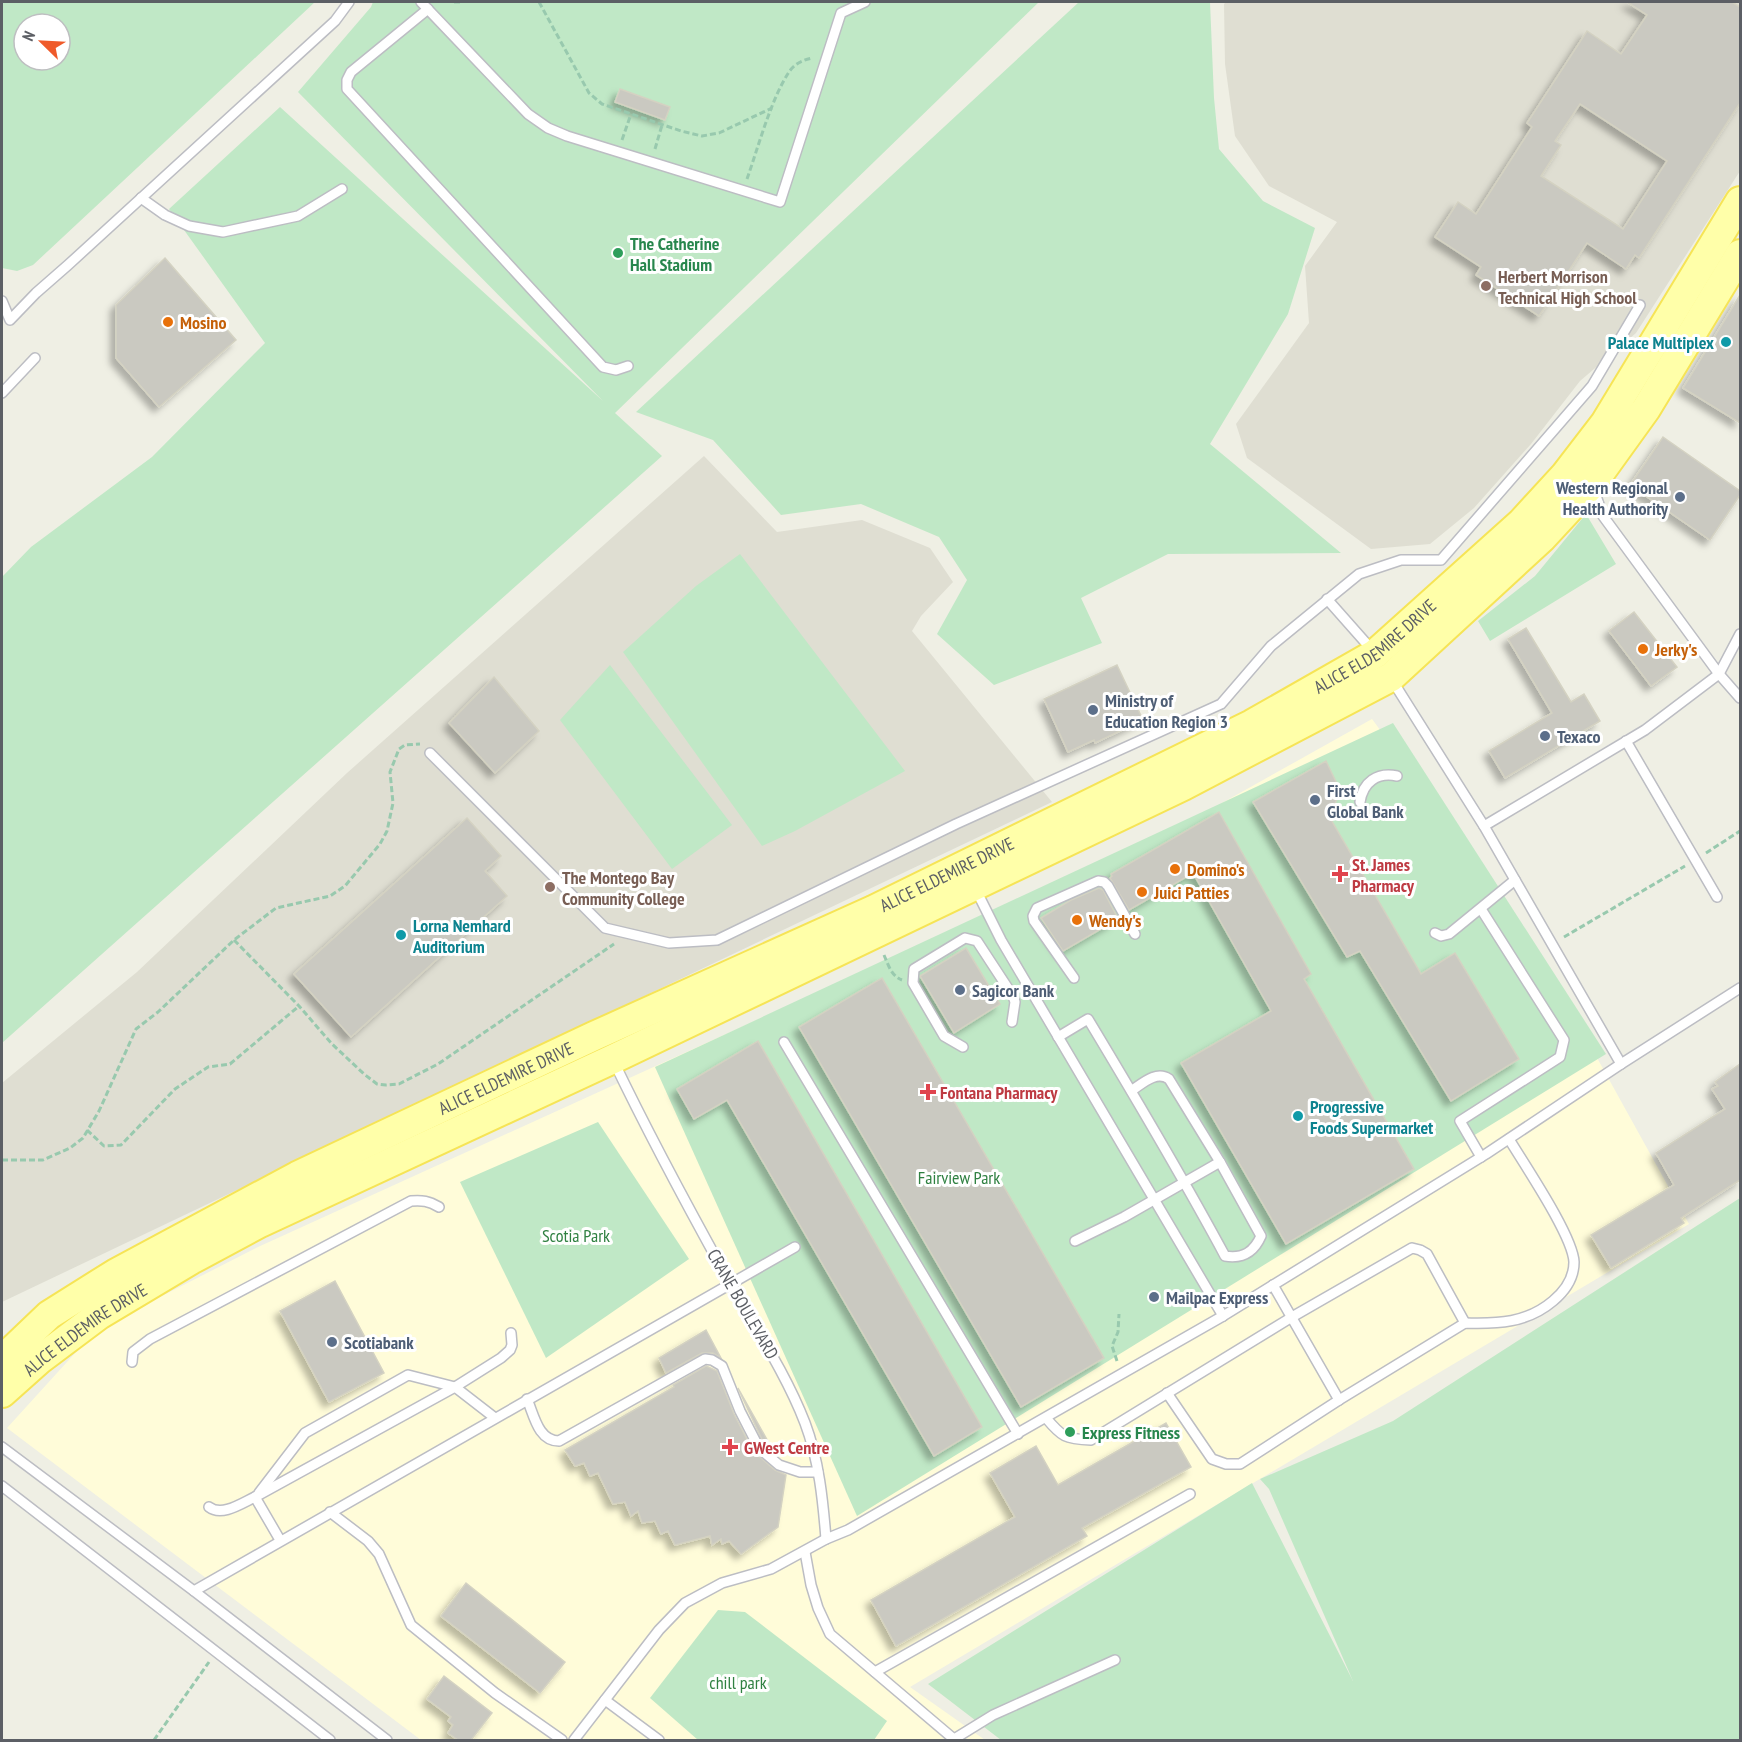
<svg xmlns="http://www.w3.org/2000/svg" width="1742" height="1742" viewBox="0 0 1742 1742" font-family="'PT Sans Narrow',sans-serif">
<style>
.commercial{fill:#fffcd9}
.education{fill:#dfded2}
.green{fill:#c0e8c6;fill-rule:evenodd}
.building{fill:#cac9c1;stroke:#d4d2c2;stroke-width:1.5;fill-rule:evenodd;filter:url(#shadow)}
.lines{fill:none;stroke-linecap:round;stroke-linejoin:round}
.lane-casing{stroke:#bcbdc3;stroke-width:12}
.primary-casing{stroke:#f6e456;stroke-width:32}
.path{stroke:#98c9ae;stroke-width:3;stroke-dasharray:6 3;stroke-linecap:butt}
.lane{stroke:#fff;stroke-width:9}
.primary{stroke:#ffffa9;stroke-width:28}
.leisure-dot{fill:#2e9e5b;stroke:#fff;stroke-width:2}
.education-dot{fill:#8d6e63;stroke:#fff;stroke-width:2}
.food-dot{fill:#e8710a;stroke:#fff;stroke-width:2}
.culture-dot{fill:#0f9aa8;stroke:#fff;stroke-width:2}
.service-dot{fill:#5c6f8a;stroke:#fff;stroke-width:2}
.health-dot{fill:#e0444e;stroke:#fff;stroke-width:2}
.labels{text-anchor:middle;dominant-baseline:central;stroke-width:6;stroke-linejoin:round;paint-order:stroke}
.leisure-label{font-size:18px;font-weight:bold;fill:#27864d;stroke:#fff;text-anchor:start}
.education-label{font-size:18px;font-weight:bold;fill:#785e54;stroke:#fff;text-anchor:start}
.food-label{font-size:18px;font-weight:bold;fill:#c56008;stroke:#fff;text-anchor:start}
.culture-label{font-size:18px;font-weight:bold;fill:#0d838f;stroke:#fff;text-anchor:start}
.service-label{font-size:18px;font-weight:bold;fill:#4e5e75;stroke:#fff;text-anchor:start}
.street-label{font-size:18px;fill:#5c5f65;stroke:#fff}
.health-label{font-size:18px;font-weight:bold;fill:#be3a42;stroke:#fff;text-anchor:start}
.park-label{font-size:18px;fill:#308142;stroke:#fff}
</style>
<defs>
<filter id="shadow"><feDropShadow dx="-5.5" dy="5.5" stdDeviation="3" flood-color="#0004"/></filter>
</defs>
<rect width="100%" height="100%" fill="#efefe4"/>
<polygon class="commercial" points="1372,719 1464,843 1544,962 1689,1224 910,1687 985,1740 421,1740 7,1428 97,1329 258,1247 1172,831"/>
<g class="education">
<polygon points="1226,2 1740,2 1740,171 1636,333 1580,381 1531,444 1474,508 1430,544 1371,549 1247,458 1236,424 1309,323 1305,266 1337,222 1269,186 1235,136 1225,64 1224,4"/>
<polygon points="704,456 777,532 862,520 930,548 953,582 921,616 912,631 1052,802 2,1302 2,1083 137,972 347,773"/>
</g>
<g class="green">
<path d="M2,2H315L33,265L17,271L2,268ZM24,24H60V60H24Z"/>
<polygon points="373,2 1039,2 615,413 662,456 2,1043 2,577 31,547 152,457 265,343 169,209 280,107 603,401 298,92 371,7"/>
<polygon points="1079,2 1210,2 1214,98 1219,149 1263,201 1315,228 1288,314 1210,444 1341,553 1168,554 1081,598 1102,643 994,685 937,634 967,580 939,537 861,504 781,515 713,440 636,412"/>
<polygon points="1586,514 1616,564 1490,641 1478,621 1535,576"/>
<polygon points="740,554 905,771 795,831 762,846 623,652 696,586"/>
<polygon points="610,665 732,825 672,869 560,720"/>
<polygon points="1393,723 1606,1054 857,1516 655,1067"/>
<polygon points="598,1122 689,1259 546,1358 460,1182"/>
<polygon points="1740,1198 1740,1740 1001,1740 928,1684 1252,1483 1353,1681 1269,1489 1260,1479 1393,1421"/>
<polygon points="718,1610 745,1612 887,1721 874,1740 698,1740 650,1698"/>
</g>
<g class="building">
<path d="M1627,2H1732L1740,7V103L1639,258L1635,255L1626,269L1587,243L1539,316L1476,275L1481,267L1435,237L1458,202L1476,214L1532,127L1527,123L1587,31L1621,54L1647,15ZM1580,104L1667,161L1623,229L1541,176L1561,145L1555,141Z"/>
<polygon points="620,89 670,107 665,120 615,102"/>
<polygon points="165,258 236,340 159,407 116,358 116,305"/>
<polygon points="1740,295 1740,423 1683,388"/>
<polygon points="1663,437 1740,491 1740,495 1710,540 1630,485"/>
<polygon points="1634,612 1677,667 1651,686 1609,631"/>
<polygon points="1526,628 1571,702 1584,694 1600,721 1505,778 1489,751 1552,713 1508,639"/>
<polygon points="1117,665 1143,720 1095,743 1094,740 1068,752 1044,699"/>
<polygon points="494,677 539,731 495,773 449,723"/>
<polygon points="1326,761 1340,790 1330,818 1421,974 1455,953 1519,1059 1451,1101 1360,951 1347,957 1253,802"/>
<polygon points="1219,812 1311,974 1304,979 1414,1169 1286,1244 1181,1063 1271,1011 1193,873 1129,910 1110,878 1112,876 1111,874"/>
<polygon points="467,818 501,856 485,871 507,896 351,1037 294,974"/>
<polygon points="1099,888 1103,890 1117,917 1112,920 1113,922 1063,951 1041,918 1071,900"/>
<polygon points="966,948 1000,1004 954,1033 920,976"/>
<polygon points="882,978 1104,1358 1021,1407 799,1027"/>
<polygon points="758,1041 982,1427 934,1456 727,1100 694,1119 677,1089"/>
<polygon points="1740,1064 1740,1180 1681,1218 1684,1223 1611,1268 1591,1235 1674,1185 1656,1153 1725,1109 1712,1089 1718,1086 1715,1082"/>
<polygon points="335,1281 384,1373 329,1402 280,1311"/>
<polygon points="706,1330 721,1358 713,1353 702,1353 666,1373 659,1358"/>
<polygon points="706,1366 717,1371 734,1414 753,1451 775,1470 786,1475 778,1527 741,1554 729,1541 722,1544 721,1539 712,1545 710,1536 675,1545 668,1531 661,1534 655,1521 642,1523 638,1511 631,1516 625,1502 613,1504 598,1473 590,1476 584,1463 575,1466 565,1450 674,1387 673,1385"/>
<polygon points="738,1388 774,1452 764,1444"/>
<polygon points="1166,1423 1191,1467 1082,1528 1087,1536 896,1646 871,1600 1015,1517 990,1473 1036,1446 1058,1485"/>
<polygon points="466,1583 565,1662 540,1693 441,1616"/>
<polygon points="444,1676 492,1713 471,1740 458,1740 448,1733 453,1725 448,1721 451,1717 427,1699"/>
</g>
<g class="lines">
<defs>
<g id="lane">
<polyline points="421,2 528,114 548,128 567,136 780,202 841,13 865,2"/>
<polyline points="428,9 351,72 347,80 347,89 603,367 616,370 628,366"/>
<polyline points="141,198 165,215 189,226 223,232 298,216 342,189"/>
<polyline points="2,301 10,320 36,293 68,265 335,21 349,2"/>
<polyline points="2,393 35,358"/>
<polyline points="1594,490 1603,516 1719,674 1740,698"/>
<polyline points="1327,599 1373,651"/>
<polyline points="1392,680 1484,826 1621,1064"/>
<polyline points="1626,741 1717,897"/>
<polyline points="430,753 605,928 669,943 717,940 956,824 1221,704 1271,646 1359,574 1401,560 1441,560 1592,386 1640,305"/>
<path d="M1360,802C1363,782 1377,772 1397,776"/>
<polyline points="1484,826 1645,730 1719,674 1740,634"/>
<polyline points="975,888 1001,940 1223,1316"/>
<polyline points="1481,909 1564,1040 1560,1057 1460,1121 1481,1157"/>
<polyline points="1435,933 1441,936 1449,934 1515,880"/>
<polyline points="1074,978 1034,921 1033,916 1037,908 1098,881 1104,882 1108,886 1135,934"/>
<path d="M1058,1037L1088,1019C1135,1097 1182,1176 1225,1256C1243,1259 1254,1252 1261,1236L1220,1162L1169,1079C1156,1070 1142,1084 1131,1091"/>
<polyline points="784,1042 1018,1434"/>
<polyline points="963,1047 944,1036 913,983 914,969 965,938 977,941 1013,996 1015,1002 1012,1022"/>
<path d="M614,1062C650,1137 690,1211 730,1283C756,1329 786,1374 805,1423C819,1460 823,1501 826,1539"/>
<polyline points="1075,1241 1124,1217 1220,1162"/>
<polyline points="1273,1285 1339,1400"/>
<path d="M132,1362L133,1352L150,1339L411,1201C422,1200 429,1201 439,1207"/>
<path d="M1167,1393L1212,1459L1226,1464H1240L1339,1400L1465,1323C1498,1324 1527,1323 1553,1301C1565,1291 1574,1279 1574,1262C1573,1236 1524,1164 1509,1139"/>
<path d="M527,1399C534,1415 538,1441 559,1441L705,1359L712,1360L722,1366L740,1411L759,1448L779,1465L800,1472H818"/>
<path d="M1046,1418C1062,1437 1065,1439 1091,1440L1292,1317L1412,1248L1420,1250L1427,1254L1465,1323"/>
<polyline points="2,1447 194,1591 387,1740"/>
<polyline points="2,1486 330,1740"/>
<polyline points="259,1493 305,1433 408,1375 455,1387 495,1418"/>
<polyline points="255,1497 280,1540"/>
<path d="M209,1507C222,1517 242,1503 255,1497L455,1387L501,1358L510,1350L512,1345L511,1333"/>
<polyline points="330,1512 368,1541 379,1554 411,1625 495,1693 562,1740"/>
<polyline points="805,1552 811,1585 818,1608 830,1634 955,1740"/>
<polyline points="194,1591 795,1247"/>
<polyline points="875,1672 1190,1494"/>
<polyline points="605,1700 659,1740"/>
<polyline points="954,1739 993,1715 1115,1660"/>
<polyline points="574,1740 659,1630 685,1603 722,1583 771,1569 826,1539 848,1530 1223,1316 1486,1154 1621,1064 1740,988"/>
</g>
<g id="primary">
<path id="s1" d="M2,1360L49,1315L116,1273L297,1176L594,1036L873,910L1252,724L1375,654L1521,523L1565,475L1605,423L1740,201"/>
<path id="s2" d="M2,1393L39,1360L99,1315L191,1260L260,1223L613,1059L1183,786L1391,677L1542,538L1592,484L1646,409L1740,254"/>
</g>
</defs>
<use href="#lane" class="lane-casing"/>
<use href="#primary" class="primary-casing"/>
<g class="path">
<polyline points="454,2 463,2"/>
<polyline points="539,2 589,93 602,104 681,131 702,136 719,133 772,108"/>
<polyline points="622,140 631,114"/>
<polyline points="655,149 662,125"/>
<path d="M747,179C758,148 771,99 789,72C794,64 803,60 812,58"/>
<polyline points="1706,853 1740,831"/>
<polyline points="1564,937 1685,866"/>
<polyline points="234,940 299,1006 332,1044 364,1074 377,1084 386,1085 399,1084 438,1064 614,944"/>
<path d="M884,955C888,964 891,976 902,980"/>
<polyline points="87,1130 104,1146 121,1145 175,1089 208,1067 230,1064 299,1006"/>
<polyline points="2,1160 43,1160 70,1148 83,1138 99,1111 136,1029 158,1012 234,940 276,908 330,896 345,886 380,844 387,831 393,803 390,772 399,749 405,745 420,744"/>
<polyline points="1117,1361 1112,1346 1118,1332 1119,1314"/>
<polyline points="154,1740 209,1662"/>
</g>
<use href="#lane" class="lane"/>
<use href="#primary" class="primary"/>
</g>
<g class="leisure-dot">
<circle cx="618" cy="253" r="6"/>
<circle cx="1070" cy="1432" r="6"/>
</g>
<g class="education-dot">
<circle cx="1486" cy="286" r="6"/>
<circle cx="550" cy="887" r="6"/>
</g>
<g class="food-dot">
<circle cx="168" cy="322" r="6"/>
<circle cx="1643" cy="649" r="6"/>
<circle cx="1175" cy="869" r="6"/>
<circle cx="1142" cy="892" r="6"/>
<circle cx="1077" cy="920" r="6"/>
</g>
<g class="culture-dot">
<circle cx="1726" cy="342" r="6"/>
<circle cx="401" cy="935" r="6"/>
<circle cx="1298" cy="1116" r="6"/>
</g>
<g class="service-dot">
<circle cx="1680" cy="497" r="6"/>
<circle cx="1093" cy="710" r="6"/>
<circle cx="1545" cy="736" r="6"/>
<circle cx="1315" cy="800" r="6"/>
<circle cx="960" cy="990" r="6"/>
<circle cx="1154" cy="1297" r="6"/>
<circle cx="332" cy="1342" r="6"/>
</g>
<g class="health-dot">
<path d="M1337 865h6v6h6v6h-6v6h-6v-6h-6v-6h6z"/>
<path d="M925 1083h6v6h6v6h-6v6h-6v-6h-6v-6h6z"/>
<path d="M727 1438h6v6h6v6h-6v6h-6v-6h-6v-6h6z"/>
</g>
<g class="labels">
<g class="leisure-label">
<text x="630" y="243">The Catherine<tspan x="630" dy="21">Hall Stadium</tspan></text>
<text x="1082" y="1432">Express Fitness</text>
</g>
<g class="education-label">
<text x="1498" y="276">Herbert Morrison<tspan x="1498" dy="21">Technical High School</tspan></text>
<text x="562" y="877">The Montego Bay<tspan x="562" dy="21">Community College</tspan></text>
</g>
<g class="food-label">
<text x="180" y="322">Mosino</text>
<text x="1655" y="649">Jerky's</text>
<text x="1187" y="869">Domino's</text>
<text x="1154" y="892">Juici Patties</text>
<text x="1089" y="920">Wendy's</text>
</g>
<g class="culture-label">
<text x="1714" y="342" text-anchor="end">Palace Multiplex</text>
<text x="413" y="925">Lorna Nemhard<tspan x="413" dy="21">Auditorium</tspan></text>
<text x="1310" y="1106">Progressive<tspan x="1310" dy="21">Foods Supermarket</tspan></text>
</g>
<g class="service-label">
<text x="1668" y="487" text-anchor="end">Western Regional<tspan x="1668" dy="21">Health Authority</tspan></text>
<text x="1105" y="700">Ministry of<tspan x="1105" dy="21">Education Region 3</tspan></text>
<text x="1557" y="736">Texaco</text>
<text x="1327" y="790">First<tspan x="1327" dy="21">Global Bank</tspan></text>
<text x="972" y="990">Sagicor Bank</text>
<text x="1166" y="1297">Mailpac Express</text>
<text x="344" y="1342">Scotiabank</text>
</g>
<g class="street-label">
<text stroke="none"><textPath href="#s1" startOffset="1552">ALICE ELDEMIRE DRIVE</textPath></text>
<text stroke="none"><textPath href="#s1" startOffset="1066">ALICE ELDEMIRE DRIVE</textPath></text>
<text stroke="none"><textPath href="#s1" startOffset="580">ALICE ELDEMIRE DRIVE</textPath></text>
<text transform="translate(743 1304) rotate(60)">CRANE BOULEVARD</text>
<text stroke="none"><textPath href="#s2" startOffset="105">ALICE ELDEMIRE DRIVE</textPath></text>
</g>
<g class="health-label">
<text x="1352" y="864">St. James<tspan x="1352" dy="21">Pharmacy</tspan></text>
<text x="940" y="1092">Fontana Pharmacy</text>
<text x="744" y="1447">GWest Centre</text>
</g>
<g class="park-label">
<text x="959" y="1177">Fairview Park</text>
<text x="576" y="1235">Scotia Park</text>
<text x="738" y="1682">chill park</text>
</g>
</g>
<rect width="1742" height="1742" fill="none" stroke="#5c5f65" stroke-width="6"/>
<g transform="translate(42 42) rotate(294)"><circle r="28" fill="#ffffff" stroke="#bebfc1" stroke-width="1.5"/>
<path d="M0-4.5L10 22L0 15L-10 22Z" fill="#ef5a2a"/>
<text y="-9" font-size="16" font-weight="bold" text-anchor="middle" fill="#5c5f65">N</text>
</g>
</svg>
